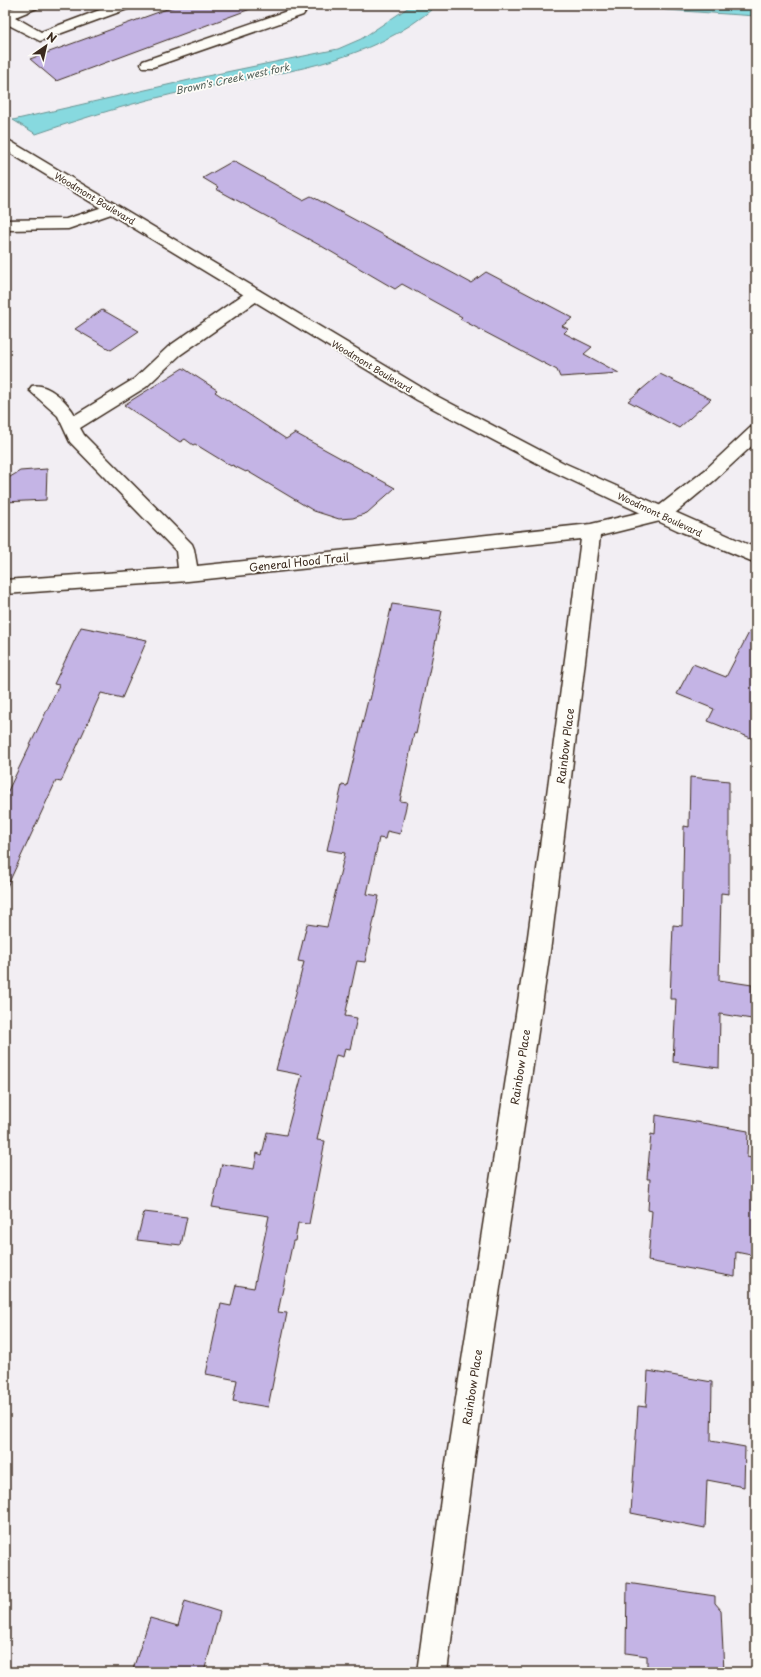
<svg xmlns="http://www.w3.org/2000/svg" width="761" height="1677" viewBox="0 0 761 1677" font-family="'Playpen Sans',sans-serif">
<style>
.water{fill:#87d9df;stroke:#699392}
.building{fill:#c4b4e5;stroke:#3b2a1e}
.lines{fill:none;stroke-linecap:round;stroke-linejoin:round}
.minor-casing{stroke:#3b2a1e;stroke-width:3}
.major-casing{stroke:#3b2a1e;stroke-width:3}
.minor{fill:#fdfcf7;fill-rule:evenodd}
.major{fill:#fdfcf7;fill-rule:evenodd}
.labels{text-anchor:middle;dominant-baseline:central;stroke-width:3.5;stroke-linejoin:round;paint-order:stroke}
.far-street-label{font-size:9px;fill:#3b2a1e;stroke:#fdfcf7}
.far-water-label{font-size:10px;font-style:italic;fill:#525f58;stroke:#fdfcf7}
.street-label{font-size:11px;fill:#3b2a1e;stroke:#fdfcf7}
</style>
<rect width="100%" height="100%" fill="#f2eef3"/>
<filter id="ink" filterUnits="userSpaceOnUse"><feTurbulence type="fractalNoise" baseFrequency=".025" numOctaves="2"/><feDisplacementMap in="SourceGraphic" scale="8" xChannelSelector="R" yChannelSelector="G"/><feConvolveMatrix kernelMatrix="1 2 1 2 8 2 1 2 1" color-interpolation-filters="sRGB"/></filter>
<g filter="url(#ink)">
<g class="water">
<path d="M412,5H437C369,65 276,73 191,90C138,101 86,117 36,134L13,120L207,76L338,49L361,39Z"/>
<polygon points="634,5 756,5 756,16 667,10"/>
</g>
<g class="building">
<polygon points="178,5 252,5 253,8 56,81 30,59"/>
<polygon points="233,161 303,200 311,196 471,283 486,272 573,318 562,326 568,329 564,333 592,347 584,354 619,373 560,377 557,370 460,319 462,317 402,284 395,289 323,247 216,189 218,187 203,178"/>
<polygon points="102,310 108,313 139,331 111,350 75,329"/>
<polygon points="183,368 217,390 215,392 286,439 295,433 395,488 367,513 353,518 339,519 314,511 247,471 246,472 232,465 231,466 195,444 193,445 185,439 180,442 124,405"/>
<polygon points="660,374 711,399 679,428 628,401"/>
<polygon points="47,469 46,500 5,502 5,480 20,471"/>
<polygon points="392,604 442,611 416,734 414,733 400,801 407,802 400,834 387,831 385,839 379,838 367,894 379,896 365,962 357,961 345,1016 357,1018 350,1049 345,1048 343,1057 336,1055 317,1140 325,1141 309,1224 298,1223 295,1241 293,1241 278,1312 287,1313 268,1407 233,1401 237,1380 206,1374 221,1304 231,1306 236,1285 254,1288 269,1216 212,1207 222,1164 254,1169 257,1153 262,1155 267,1132 286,1135 302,1075 276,1070 304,962 298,961 307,924 327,927 345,853 327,850 342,785 347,786 368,700 370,700"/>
<polygon points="756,619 756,740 708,721 714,709 677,694 693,664 726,677"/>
<polygon points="81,627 147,640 122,698 101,693 61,782 56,781 5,891 5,797 59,685 54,684"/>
<polygon points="690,777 729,781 729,894 721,893 719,980 752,985 752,1019 720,1014 719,1068 673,1062 676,999 670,999 673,925 682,926 684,826 689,827"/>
<polygon points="656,1115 748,1131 747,1157 756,1159 756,1256 736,1252 735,1277 648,1261 652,1211 648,1210 650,1179 647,1179 651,1134 655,1135"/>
<polygon points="144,1212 187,1217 181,1245 137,1240"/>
<polygon points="648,1371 712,1382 711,1441 745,1447 744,1487 707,1480 705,1528 631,1513 638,1406 646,1407"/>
<polygon points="627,1583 715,1596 715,1603 721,1610 724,1672 647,1672 647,1656 626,1653"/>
<polygon points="185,1601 220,1612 204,1672 132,1672 150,1618 178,1626"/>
</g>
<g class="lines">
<defs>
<g id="minor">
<polygon points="20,5 39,5 37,8 15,17 41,32 113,5 132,5 130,8 40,41 5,23 5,11"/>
<polygon points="285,5 299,5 305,12 303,15 153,67 143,67 141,64 143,61 290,10"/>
<polygon points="112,204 117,206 120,209 117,212 68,229 5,230 5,220 66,219"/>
<path d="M254,290L260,291L262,295L260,299L180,355L146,387L80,428L84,435L192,544L194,549L197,566L591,524L655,509L704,471L750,428L756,426V442L716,479L668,519L600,536L551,944L475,1456L447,1672H417L447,1456L527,944L581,539L188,581L5,594V580L178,568L176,551L70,442L58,416L29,390L32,386C47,382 68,402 75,415L134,379L168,347L248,291Z"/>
</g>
<polygon id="major" points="5,140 10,141 429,392 564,463 756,548 756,563 677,530 552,471 417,400 5,150"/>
</defs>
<use href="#minor" class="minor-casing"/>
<use href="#major" class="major-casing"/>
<use href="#minor" class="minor"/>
<use href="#major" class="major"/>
</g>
</g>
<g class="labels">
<g class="far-street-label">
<text transform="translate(95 198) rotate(31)">Woodmont Boulevard</text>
<text transform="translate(372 366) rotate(31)">Woodmont Boulevard</text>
<text transform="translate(660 514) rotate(25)">Woodmont Boulevard</text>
</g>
<g class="far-water-label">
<text transform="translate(232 78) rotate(-12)">Brown's Creek west fork</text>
</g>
<g class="street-label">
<text transform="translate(299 562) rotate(-6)">General Hood Trail</text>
<text transform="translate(565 746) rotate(-83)">Rainbow Place</text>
<text transform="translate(520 1067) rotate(-81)">Rainbow Place</text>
<text transform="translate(472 1387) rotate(-81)">Rainbow Place</text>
</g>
</g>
<rect width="761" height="1677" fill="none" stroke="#fdfcf7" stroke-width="20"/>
<rect x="10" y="10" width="741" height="1657" fill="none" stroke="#3b2a1e" stroke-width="1.5" filter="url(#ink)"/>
<g transform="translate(46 46) rotate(34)" stroke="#fdfcf7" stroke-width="3" paint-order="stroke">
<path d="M0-3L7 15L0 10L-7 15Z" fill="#3b2a1e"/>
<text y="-6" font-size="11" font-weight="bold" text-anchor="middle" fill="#3b2a1e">N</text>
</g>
</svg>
